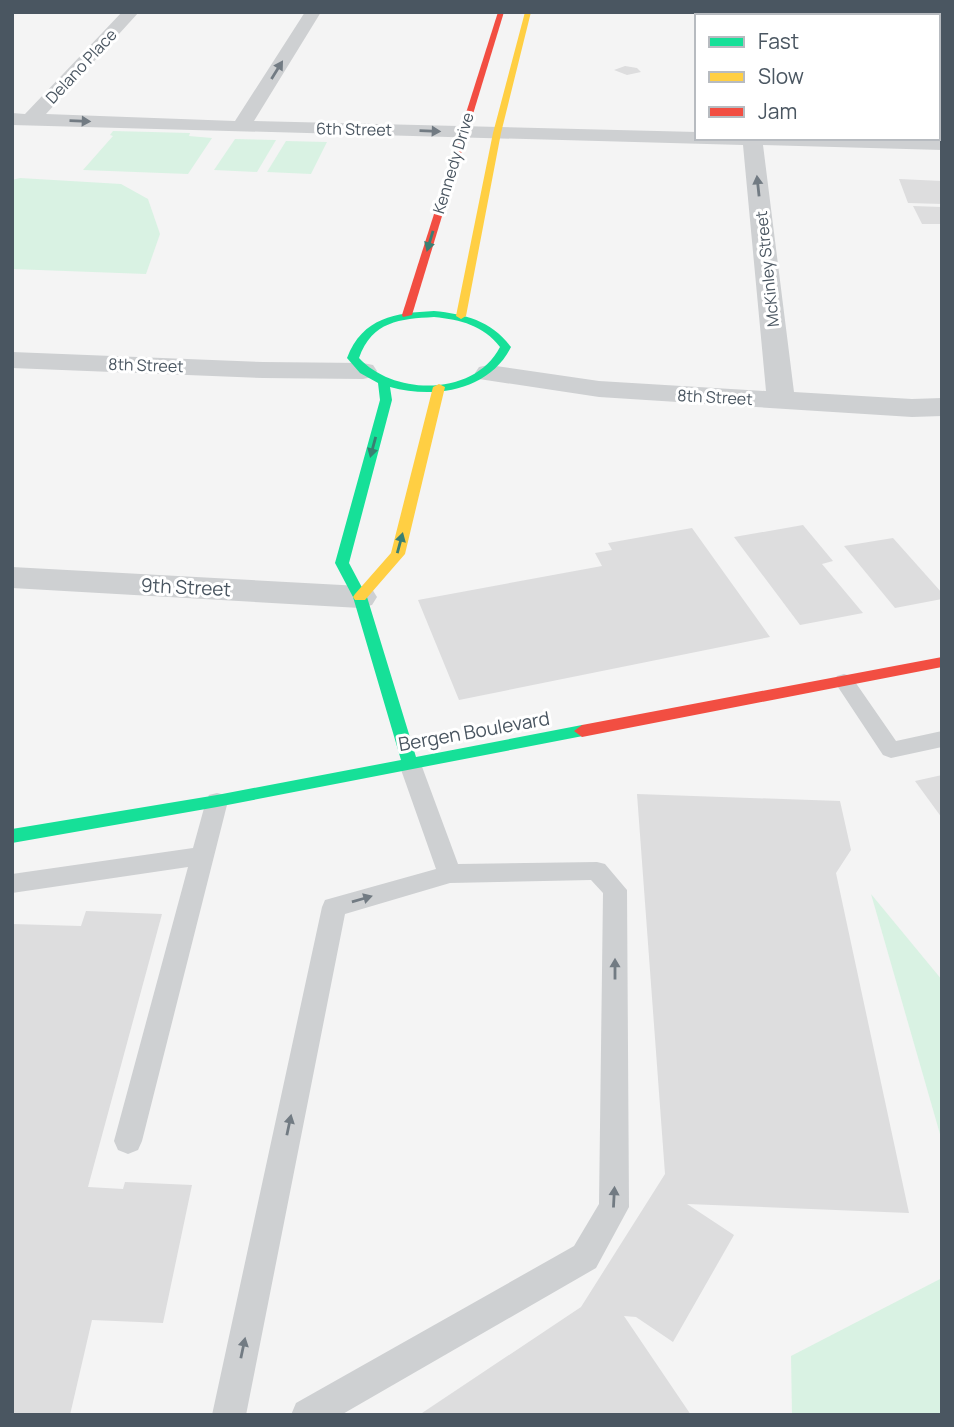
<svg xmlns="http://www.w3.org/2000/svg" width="954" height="1427" viewBox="0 0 954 1427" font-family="Manrope,sans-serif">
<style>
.green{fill:#d9f2e3}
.building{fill:#ddddde}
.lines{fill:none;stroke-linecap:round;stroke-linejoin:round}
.lane{fill:#ced0d2;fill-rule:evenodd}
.street{fill:#ced0d2;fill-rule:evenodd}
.fast{fill:#16e098;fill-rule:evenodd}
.slow{fill:#ffcf43;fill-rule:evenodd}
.jam{fill:#f24e42;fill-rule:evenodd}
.oneway{fill:#727b83}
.oneway2{fill:#3a7f72}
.labels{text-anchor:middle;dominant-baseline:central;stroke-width:6;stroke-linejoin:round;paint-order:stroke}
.far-street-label{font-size:16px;fill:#4a5661;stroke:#fff}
.street-label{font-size:19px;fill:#4a5661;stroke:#fff}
</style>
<rect width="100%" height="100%" fill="#f4f4f4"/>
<g class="green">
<polygon points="113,131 190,133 189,136 212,138 188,174 83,170 113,136 110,135"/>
<polygon points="235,139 276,140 257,172 214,170"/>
<polygon points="286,141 327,142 311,174 267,172"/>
<polygon points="20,178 121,184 148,199 160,234 146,274 12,269 12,180"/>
<polygon points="871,894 942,980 942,1141"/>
<polygon points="942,1278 942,1415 792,1415 791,1356"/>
</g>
<g class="building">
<polygon points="821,12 895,12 897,16 823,16"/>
<polygon points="625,66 637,68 641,72 627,75 614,70"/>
<polygon points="899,179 942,181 942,204 908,203"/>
<polygon points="913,206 942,207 942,224 922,224"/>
<polygon points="803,525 833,561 822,564 863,613 800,625 734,537"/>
<polygon points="692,528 770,637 459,700 418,600 602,566 595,553 612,550 608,543"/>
<polygon points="893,538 942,593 942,599 895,608 844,546"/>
<polygon points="942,775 942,818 915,781"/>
<polygon points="637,794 840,801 851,850 836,873 909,1213 687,1204 734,1235 673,1342 636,1317 624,1316 691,1415 419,1415 581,1307 665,1174"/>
<polygon points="86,911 162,914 88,1187 123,1189 125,1182 192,1185 163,1323 92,1320 70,1415 12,1415 12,924 81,926"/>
</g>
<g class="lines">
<g class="lane">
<polygon points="844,674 851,676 896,741 942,731 942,747 891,758 883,755 834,681 837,676"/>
<polygon points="410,756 418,758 421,764 458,864 597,862 605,864 627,890 629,1207 596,1268 341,1415 291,1415 296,1403 574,1246 599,1204 603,893 591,880 450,883 345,914 246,1415 212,1415 322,907 325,900 436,869 399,764 402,758"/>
<polygon points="217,793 225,795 228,801 142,1141 138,1150 128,1154 118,1150 114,1141 188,867 12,893 12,874 193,848 206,801 209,795"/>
</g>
<g class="street">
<polygon points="122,12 139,12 46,114 235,121 305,12 321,12 254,121 697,132 697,138 942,138 942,150 763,145 794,392 912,399 942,398 942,416 912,417 599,397 479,379 475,373 479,367 489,365 599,381 766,391 743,145 12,125 12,113 25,114"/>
<rect x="716" y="12" width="16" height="4"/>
<polygon points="913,12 929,12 931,16 915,16"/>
<polygon points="938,35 942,36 942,50 938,49"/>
<polygon points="12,352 263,362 363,363 373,365 377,371 373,377 363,379 263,378 12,368"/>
<polygon points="12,567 360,586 372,589 377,597 372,605 360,608 12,588"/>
</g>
<path class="fast" d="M434,311C465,314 492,321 511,347C489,391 434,399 390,387L392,400L349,563L367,597L416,757L582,725L590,731L588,735L217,807L12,843V829L217,795L401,760L353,597L335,563L380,400L378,383L360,373L347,358C363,317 395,313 434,311ZM434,317C461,320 483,325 500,347C474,397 394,396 359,358C372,321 400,319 434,317Z"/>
<g class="slow">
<polygon points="525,12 531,12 501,133 466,316 461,319 456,316 493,133"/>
<polygon points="439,384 445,387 405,554 365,600 355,600 353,597 355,594 391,553 433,387"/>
</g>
<g class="jam">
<polygon points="498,12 504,12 412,315 403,317 402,315"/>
<polygon points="942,657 942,667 582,737 574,731 582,725"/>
</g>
</g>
<defs><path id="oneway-solid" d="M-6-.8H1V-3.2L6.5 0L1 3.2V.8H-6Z" transform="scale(1.75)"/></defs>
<g class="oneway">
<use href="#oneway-solid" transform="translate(277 70) rotate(-58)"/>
<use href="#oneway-solid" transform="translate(80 121) rotate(2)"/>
<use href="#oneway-solid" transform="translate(430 131) rotate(2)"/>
<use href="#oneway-solid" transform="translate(758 186) rotate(-96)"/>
<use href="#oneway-solid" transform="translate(362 899) rotate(-16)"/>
<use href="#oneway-solid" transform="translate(615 969) rotate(-90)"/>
<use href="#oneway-solid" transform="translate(289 1125) rotate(-78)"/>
<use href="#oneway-solid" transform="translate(614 1197) rotate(-87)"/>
<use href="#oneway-solid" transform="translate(243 1348) rotate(-78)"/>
</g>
<g class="oneway2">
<use href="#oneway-solid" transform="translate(430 241) rotate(107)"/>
<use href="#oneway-solid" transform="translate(373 447) rotate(105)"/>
<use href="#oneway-solid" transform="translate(400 543) rotate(-75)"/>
</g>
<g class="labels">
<g class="far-street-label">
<text transform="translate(81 66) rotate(-47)">Delano Place</text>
<text transform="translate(354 129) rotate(1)">6th Street</text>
<text transform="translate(453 163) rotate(-73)">Kennedy Drive</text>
<text transform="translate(767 269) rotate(-96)">McKinley Street</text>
<text transform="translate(146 365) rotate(2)">8th Street</text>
<text transform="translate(715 397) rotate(3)">8th Street</text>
</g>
<g class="street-label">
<text transform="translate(186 587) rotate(3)">9th Street</text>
<text transform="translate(474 731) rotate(-10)">Bergen Boulevard</text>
</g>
</g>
<rect width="954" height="1427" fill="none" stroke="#4a5661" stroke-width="28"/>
<rect x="695" y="14" width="245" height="126" fill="#ffffff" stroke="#b7bbc0" stroke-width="2"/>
<rect x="709" y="37" width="35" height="10" fill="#16e098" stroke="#b7bbc0" stroke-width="2"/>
<text x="758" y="49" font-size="21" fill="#4a5661">Fast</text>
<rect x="709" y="72" width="35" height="10" fill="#ffcf43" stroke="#b7bbc0" stroke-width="2"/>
<text x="758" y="84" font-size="21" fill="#4a5661">Slow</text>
<rect x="709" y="107" width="35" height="10" fill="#f24e42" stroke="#b7bbc0" stroke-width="2"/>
<text x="758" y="119" font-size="21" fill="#4a5661">Jam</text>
</svg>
